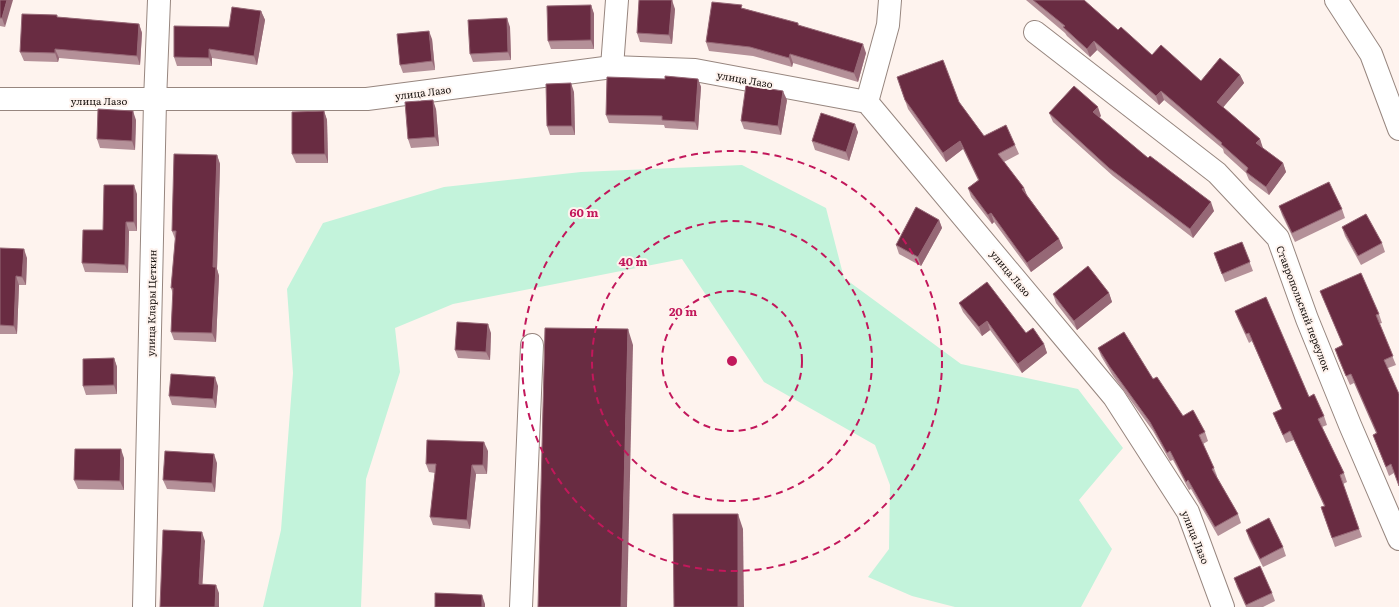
<svg xmlns="http://www.w3.org/2000/svg" width="1399" height="607" viewBox="0 0 1399 607" font-family="Literata,serif">
<style>
.green{fill:#c3f3db}
.lines{fill:none;stroke-linecap:round;stroke-linejoin:round}
.minor-casing{stroke:#97867f;stroke-width:24}
.minor{stroke:#fff;stroke-width:22}
.wall{fill:#b49098}
.shaded-wall{fill:#966876}
.building{fill:#692c42;stroke:#966876}
.ring{fill:none;stroke:#c2185b;stroke-width:2;stroke-dasharray:7 5}
.labels{text-anchor:middle;dominant-baseline:central;stroke-width:4;stroke-linejoin:round;paint-order:stroke}
.street-label{font-size:10px;fill:#150f0c;stroke:#fef3ee}
.centre{fill:#c2185b;stroke:#fef3ee;stroke-width:2}
.ring-label{font-size:12px;text-anchor:middle;font-weight:bold;fill:#c2185b;stroke:#fef3ee;stroke-width:4;stroke-linejoin:round;paint-order:stroke}
</style>
<rect width="100%" height="100%" fill="#fef3ee"/>
<polygon class="green" points="742,165 826,208 844,278 961,364 1078,389 1123,448 1079,500 1112,549 1081,607 955,607 912,596 868,577 889,549 890,485 875,445 764,382 682,259 453,304 395,328 400,372 366,479 361,607 263,607 281,530 293,373 287,289 323,223 444,187 581,172"/>
<g class="lines">
<defs>
<g id="minor">
<polyline points="1336,0 1371,54 1399,129"/>
<polyline points="1035,32 1217,173 1278,238 1307,319 1350,425 1399,539"/>
<polyline points="612,67 617,0"/>
<polyline points="0,99 367,99 612,67 695,70 867,102 1114,397 1188,512 1223,607"/>
<polyline points="867,102 888,25 890,0"/>
<polyline points="144,607 155,101 159,0"/>
<polyline points="521,607 532,345"/>
</g>
</defs>
<use href="#minor" class="minor-casing"/>
<use href="#minor" class="minor"/>
</g>
<g class="wall">
<polygon points="0,0 5,27 0,26"/>
<polygon points="1026,0 1084,0 1118,30 1152,55 1201,81 1240,75 1244,83 1223,107 1260,139 1262,148 1283,163 1286,172 1269,195 1249,180 1246,173 1224,153 1223,149 1164,100 1159,105 1097,50 1090,57 1067,36 1065,33"/>
<polygon points="591,5 594,14 594,49 551,49 548,41"/>
<polygon points="743,8 799,25 866,53 858,82 793,63 792,67 753,56 709,51 706,42"/>
<polygon points="675,9 672,44 640,42 637,33"/>
<polygon points="261,11 265,20 257,65 212,58 212,66 177,66 174,57"/>
<polygon points="58,17 139,24 142,33 140,65 59,58 58,62 24,61 20,52"/>
<polygon points="510,27 511,60 473,62 470,54"/>
<polygon points="432,39 435,70 403,73 400,65"/>
<polygon points="897,77 959,102 984,136 1015,145 1019,154 1004,162 1024,188 1027,195 1059,239 1063,248 1031,272 994,222 992,224 971,197 968,188 978,180 963,149 946,162 908,109"/>
<polygon points="665,79 698,79 701,87 698,130 665,128 664,125 609,123 606,115"/>
<polygon points="574,92 575,135 550,135 547,126"/>
<polygon points="787,100 781,135 744,129 741,121"/>
<polygon points="436,109 439,146 411,148 408,139"/>
<polygon points="324,111 327,120 328,163 296,163 292,154"/>
<polygon points="1049,113 1101,116 1099,117 1148,158 1214,211 1193,238 1113,176 1053,122"/>
<polygon points="136,120 135,150 100,148 97,139"/>
<polygon points="858,132 849,161 815,150 812,141"/>
<polygon points="217,155 220,164 217,269 219,276 216,342 174,340 171,332 173,294 171,288 175,239 172,231"/>
<polygon points="137,194 137,231 129,231 128,273 85,272 82,263 103,230"/>
<polygon points="1279,206 1342,209 1345,218 1295,242 1282,215"/>
<polygon points="939,220 942,228 921,266 899,254 896,245"/>
<polygon points="1342,227 1382,243 1385,252 1361,265 1345,236"/>
<polygon points="1242,242 1253,271 1225,282 1214,253"/>
<polygon points="0,248 27,258 26,285 19,285 17,334 0,334"/>
<polygon points="1320,291 1379,314 1382,323 1379,324 1396,365 1388,368 1394,473 1389,476 1373,435 1376,433 1354,383 1350,385 1338,358 1335,349 1343,345"/>
<polygon points="1109,293 1112,302 1077,330 1056,303 1053,294"/>
<polygon points="959,303 1026,333 1044,344 1047,353 1022,373 990,330 982,336 963,312"/>
<polygon points="1235,311 1309,397 1324,416 1327,425 1322,427 1344,473 1347,482 1343,484 1362,537 1335,547 1321,507 1324,506 1294,440 1286,443 1273,413 1282,409 1252,341 1249,343 1238,319"/>
<polygon points="491,333 490,360 458,358 455,350"/>
<polygon points="1098,348 1153,379 1183,416 1205,432 1208,441 1203,444 1214,468 1217,476 1217,477 1238,514 1241,523 1218,536 1191,489 1189,490 1173,460 1170,461 1153,431 1113,376 1101,356"/>
<polygon points="114,358 117,367 117,394 86,395 83,386"/>
<polygon points="218,386 216,408 172,405 169,396"/>
<polygon points="488,451 487,474 476,474 470,529 433,525 430,517 435,473 429,472 426,464"/>
<polygon points="124,458 124,490 78,489 74,480"/>
<polygon points="217,463 215,492 167,489 163,480"/>
<polygon points="1246,530 1283,547 1286,556 1263,567 1249,539"/>
<polygon points="1234,578 1272,593 1275,601 1263,607 1246,607 1237,587"/>
</g>
<g class="shaded-wall">
<polygon points="7,0 13,0 5,27 2,18"/>
<polygon points="672,0 675,9 672,44 669,35"/>
<polygon points="591,5 594,14 594,49 591,40"/>
<polygon points="261,11 265,20 257,65 254,56"/>
<polygon points="507,18 510,27 511,60 508,52"/>
<polygon points="139,24 142,33 140,65 137,56"/>
<polygon points="429,31 432,39 435,70 432,61"/>
<polygon points="1094,41 1097,50 1090,57 1087,49"/>
<polygon points="863,44 866,53 858,82 854,73"/>
<polygon points="55,49 59,58 58,62 55,53"/>
<polygon points="209,49 212,58 212,66 209,58"/>
<polygon points="790,54 793,63 792,67 789,58"/>
<polygon points="1240,75 1244,83 1220,111 1217,102"/>
<polygon points="698,79 701,87 698,130 695,122"/>
<polygon points="571,83 574,92 575,135 572,126"/>
<polygon points="783,91 787,100 781,135 778,126"/>
<polygon points="1161,91 1164,100 1159,105 1156,96"/>
<polygon points="433,100 436,109 439,146 435,137"/>
<polygon points="1098,107 1101,116 1096,121 1093,112"/>
<polygon points="133,111 136,120 135,150 132,141"/>
<polygon points="324,111 327,120 328,163 325,154"/>
<polygon points="855,124 858,132 849,161 846,152"/>
<polygon points="1260,139 1263,148 1259,152 1256,143"/>
<polygon points="960,141 963,149 946,162 943,153"/>
<polygon points="217,155 220,164 217,269 219,276 216,342 212,333 213,267"/>
<polygon points="1283,163 1286,172 1269,195 1266,187"/>
<polygon points="134,185 137,194 137,231 134,222"/>
<polygon points="1024,188 1027,196 1022,189"/>
<polygon points="1211,202 1214,211 1193,238 1190,229"/>
<polygon points="991,213 994,222 992,224 988,215"/>
<polygon points="939,220 942,228 921,266 918,257"/>
<polygon points="126,222 129,231 128,273 125,265"/>
<polygon points="1059,239 1063,248 1031,272 1027,263"/>
<polygon points="24,249 27,258 26,285 22,277"/>
<polygon points="16,276 19,285 17,334 14,326"/>
<polygon points="1109,293 1112,302 1077,330 1074,321"/>
<polygon points="987,321 990,330 982,336 979,327"/>
<polygon points="488,324 491,333 490,360 486,352"/>
<polygon points="628,329 633,345 627,607 621,607"/>
<polygon points="1044,344 1047,353 1022,373 1018,364"/>
<polygon points="114,358 117,367 117,394 114,385"/>
<polygon points="215,377 218,386 216,408 213,399"/>
<polygon points="484,442 488,451 487,474 483,465"/>
<polygon points="121,449 124,458 124,490 120,481"/>
<polygon points="214,454 217,463 215,492 212,483"/>
<polygon points="472,465 476,474 470,529 467,520"/>
<polygon points="738,514 743,529 744,607 738,607"/>
<polygon points="202,532 205,541 202,593 199,584"/>
<polygon points="216,585 219,593 219,607 215,607"/>
<polygon points="482,595 485,604 485,607 482,607"/>
</g>
<g class="building">
<polygon points="0,0 7,0 2,18 0,18"/>
<polygon points="639,0 672,0 669,35 637,33"/>
<polygon points="1033,0 1084,0 1118,30 1121,27 1152,55 1161,45 1201,81 1220,58 1240,75 1217,102 1260,139 1256,143 1283,163 1266,187 1246,172 1248,168 1221,144 1222,143 1161,91 1156,96 1094,41 1087,49 1063,27 1065,26"/>
<polygon points="712,2 742,5 741,8 798,23 798,25 863,44 854,73 790,54 789,58 750,47 706,42"/>
<polygon points="591,5 591,40 548,41 547,6"/>
<polygon points="232,7 261,11 254,56 209,49 209,58 174,57 174,26 229,27"/>
<polygon points="22,14 57,15 57,17 139,24 137,56 55,49 55,53 20,52"/>
<polygon points="507,18 508,52 470,54 468,20"/>
<polygon points="429,31 432,61 400,65 397,34"/>
<polygon points="943,60 959,102 984,136 1006,125 1015,145 998,154 1024,188 1022,189 1059,239 1027,263 991,213 988,215 968,188 979,180 960,141 943,153 905,100 897,77"/>
<polygon points="665,76 698,79 695,122 662,120 662,116 606,115 607,77 665,79"/>
<polygon points="571,83 572,126 547,126 546,84"/>
<polygon points="746,85 783,91 778,126 741,121"/>
<polygon points="1074,86 1098,107 1093,112 1148,158 1150,156 1211,202 1190,229 1109,168 1049,113"/>
<polygon points="433,100 435,137 408,139 405,102"/>
<polygon points="98,109 133,111 132,141 97,139"/>
<polygon points="324,111 325,154 292,154 292,112"/>
<polygon points="821,113 855,124 846,152 812,141"/>
<polygon points="174,154 217,155 213,267 216,267 212,333 171,332 173,288 171,288 176,231 172,231"/>
<polygon points="1329,182 1342,209 1292,233 1279,206"/>
<polygon points="104,185 134,185 134,222 126,222 125,265 82,263 83,230 103,230"/>
<polygon points="916,207 939,220 918,257 896,245"/>
<polygon points="1366,214 1382,243 1358,256 1342,227"/>
<polygon points="1242,242 1250,262 1222,274 1214,253"/>
<polygon points="0,248 24,249 22,277 16,276 14,326 0,325"/>
<polygon points="1088,266 1109,293 1074,321 1053,294"/>
<polygon points="1361,273 1379,314 1376,315 1393,356 1384,360 1399,394 1399,486 1391,464 1386,467 1373,435 1377,433 1351,374 1346,376 1335,349 1343,345 1320,291"/>
<polygon points="987,282 1026,333 1033,328 1044,344 1018,364 987,321 979,327 959,303"/>
<polygon points="1266,297 1309,397 1314,394 1324,416 1318,419 1344,473 1340,475 1359,529 1332,538 1321,507 1325,506 1290,431 1283,435 1273,413 1282,409 1249,333 1246,334 1235,311"/>
<polygon points="457,322 488,324 486,352 455,350"/>
<polygon points="545,328 628,329 621,607 538,607"/>
<polygon points="1124,332 1153,379 1157,377 1183,416 1193,410 1205,432 1199,435 1214,468 1212,469 1238,514 1215,527 1188,480 1186,482 1170,451 1167,453 1150,422 1110,367 1098,348"/>
<polygon points="114,358 114,385 83,386 83,359"/>
<polygon points="171,374 215,377 213,399 169,396"/>
<polygon points="427,440 484,442 483,465 472,465 467,520 430,517 436,464 426,464"/>
<polygon points="75,449 121,449 120,481 74,480"/>
<polygon points="165,451 214,454 212,483 163,480"/>
<polygon points="673,514 738,514 738,607 674,607"/>
<polygon points="1269,518 1283,547 1260,559 1246,530"/>
<polygon points="163,530 202,532 199,584 216,585 215,607 160,607"/>
<polygon points="1260,566 1272,593 1246,605 1234,578"/>
<polygon points="435,593 482,595 482,607 435,607"/>
</g>
<g class="ring">
<circle cx="732" cy="361" r="70"/>
<circle cx="732" cy="361" r="140"/>
<circle cx="732" cy="361" r="210"/>
</g>
<g class="labels">
<g class="street-label">
<text transform="translate(745 79) rotate(10)">улица Лазо</text>
<text transform="translate(423 92) rotate(-7)">улица Лазо</text>
<text x="99" y="100">улица Лазо</text>
<text transform="translate(1011 273) rotate(50)">улица Лазо</text>
<text transform="translate(151 303) rotate(-89)">улица Клары Цеткин</text>
<text transform="translate(1304 308) rotate(69)">Ставропольский переулок</text>
<text transform="translate(1196 537) rotate(68)">улица Лазо</text>
</g>
</g>
<circle cx="732" cy="361" r="6" class="centre"/>
<g class="ring-label">
<text x="584" y="217">60 m</text>
<text x="633" y="266">40 m</text>
<text x="683" y="316">20 m</text>
</g>
</svg>
